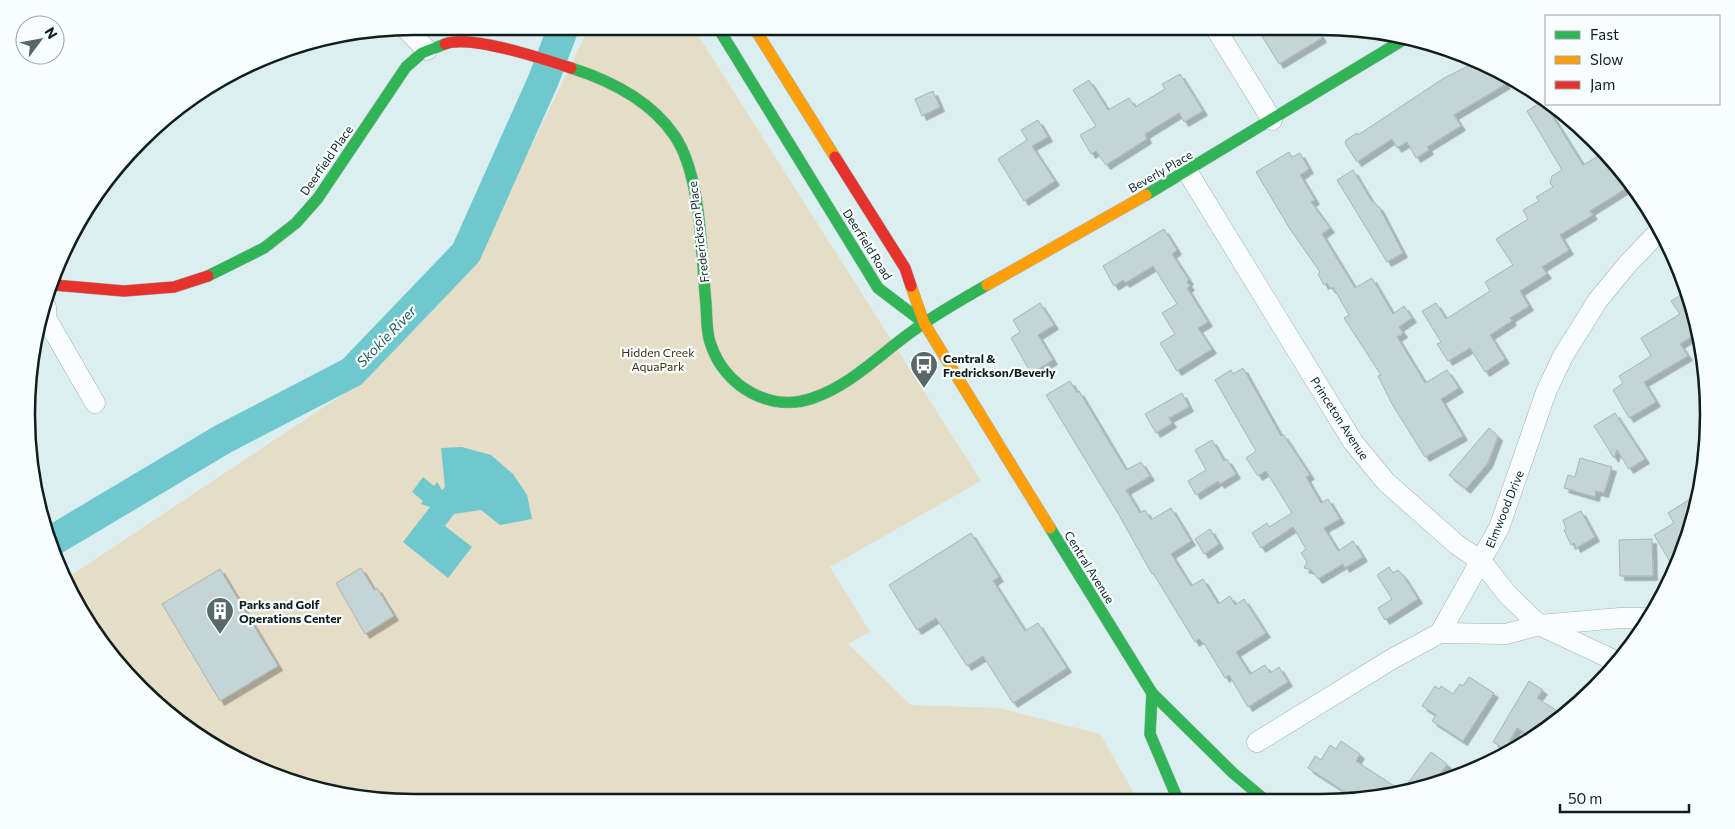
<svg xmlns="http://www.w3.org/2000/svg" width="1735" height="829" viewBox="0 0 1735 829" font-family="Commissioner,sans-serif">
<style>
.green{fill:#e6ddc7}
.water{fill:#6fc8ce}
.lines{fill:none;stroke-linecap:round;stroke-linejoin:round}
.river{stroke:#6fc8ce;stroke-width:31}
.building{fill:#c5d4d5;stroke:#a8b6b7;filter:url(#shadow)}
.street-casing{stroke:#a1b0b0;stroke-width:21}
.fast-casing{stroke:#a1b0b0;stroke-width:12}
.slow-casing{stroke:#a1b0b0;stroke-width:12}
.jam-casing{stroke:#a1b0b0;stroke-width:12}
.street{stroke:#fafdfd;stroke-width:20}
.fast{stroke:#30b455;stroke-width:11}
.slow{stroke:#ff9f0a;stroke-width:11}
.jam{stroke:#e5322d;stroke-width:11}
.labels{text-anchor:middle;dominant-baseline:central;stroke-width:4.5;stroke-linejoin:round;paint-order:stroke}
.street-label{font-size:12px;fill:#111e1e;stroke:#f7fefe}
.park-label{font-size:12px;fill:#432f10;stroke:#f7fefe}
.poi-label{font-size:12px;font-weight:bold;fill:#111e1e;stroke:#f7fefe;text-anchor:start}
.water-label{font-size:14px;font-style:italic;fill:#285a5d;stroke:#f7fefe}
.rim{fill:none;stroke:#111e1e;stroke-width:2.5}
</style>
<defs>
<filter id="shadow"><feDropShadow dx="4.5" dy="4.5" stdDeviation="0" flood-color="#0004"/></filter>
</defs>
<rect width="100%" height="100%" fill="#dceff0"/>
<polygon class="green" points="590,26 692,26 981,481 830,567 870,632 848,644 911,705 999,708 1100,734 1138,800 414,803 338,795 266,773 158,706 106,651 64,580 360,383 475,261"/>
<polygon class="water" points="462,447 491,455 513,474 527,495 532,519 500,525 481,510 454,514 445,526 472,547 448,578 403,542 430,507 421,504 423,501 412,492 423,477 434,486 437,482 442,490 445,487 441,448"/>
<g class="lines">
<polyline class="river" points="52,541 223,439 352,372 466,253 543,81 564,26"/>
</g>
<g class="building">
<polygon points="1256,26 1315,26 1322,38 1279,64"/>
<polygon points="1478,61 1500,72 1506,84 1454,115 1461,126 1427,147 1429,150 1416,158 1407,142 1397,148 1392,139 1357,162 1345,143 1346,140 1357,133 1358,135 1444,78"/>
<polygon points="1180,74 1203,111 1184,122 1179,113 1145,134 1147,139 1106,165 1096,151 1091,154 1080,135 1096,126 1073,90 1089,80 1108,110 1129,98 1135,107 1165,89 1162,84"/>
<polygon points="933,91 940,107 922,116 915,99"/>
<polygon points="1543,101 1583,165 1600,155 1606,165 1612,161 1628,187 1590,211 1593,215 1560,235 1569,250 1542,267 1547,274 1520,291 1529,306 1510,318 1512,321 1490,335 1505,359 1485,372 1470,348 1448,361 1437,344 1441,342 1422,311 1436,303 1446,319 1490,291 1485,282 1513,265 1496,239 1528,219 1523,210 1539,201 1536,197 1553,187 1550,183 1552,176 1562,170 1527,111"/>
<polygon points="1038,120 1048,137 1032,146 1055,181 1024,201 998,159 1027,140 1021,130"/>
<polygon points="1289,152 1292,157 1300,153 1309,169 1300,175 1315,200 1311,202 1330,228 1322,234 1355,288 1372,278 1393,314 1404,306 1412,318 1399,327 1403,333 1397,337 1425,383 1447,370 1459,388 1441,399 1463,436 1425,457 1392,404 1378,376 1381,375 1344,318 1349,315 1333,287 1331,289 1327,283 1324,285 1318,274 1320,272 1290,229 1256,172"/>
<polygon points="1353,170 1371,200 1379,207 1403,253 1387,262 1337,180"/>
<polygon points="1164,229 1177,250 1172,254 1189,280 1187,282 1190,286 1187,288 1208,322 1198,328 1212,349 1177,371 1160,343 1175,334 1162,313 1177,304 1153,266 1125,283 1123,280 1114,286 1103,266"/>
<polygon points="1687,291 1702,341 1698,343 1694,335 1680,344 1688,356 1644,382 1656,402 1629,418 1613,390 1623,383 1619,376 1651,356 1641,338 1680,314 1671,301"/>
<polygon points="1040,303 1054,325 1038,335 1053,360 1031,373 1011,338 1020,332 1013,320"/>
<polygon points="1243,368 1281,436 1283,434 1310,475 1306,477 1321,503 1328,499 1340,519 1324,528 1338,551 1353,541 1363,557 1345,568 1343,564 1318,579 1311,570 1304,568 1307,562 1301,553 1306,549 1293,527 1261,548 1252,533 1267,523 1269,527 1292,513 1266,471 1258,476 1246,458 1256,451 1215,380 1231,370 1233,374"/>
<polygon points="1070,381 1077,393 1079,391 1126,470 1141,462 1150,476 1126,490 1140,513 1145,510 1151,520 1171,508 1191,541 1171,554 1191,586 1203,579 1218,604 1230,596 1235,605 1244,599 1266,633 1236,652 1250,674 1265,665 1270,673 1279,667 1288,682 1248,707 1229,675 1225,678 1205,645 1199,639 1195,642 1153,573 1152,574 1119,515 1046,395"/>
<polygon points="1182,393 1189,407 1169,418 1172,423 1156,433 1145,414"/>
<polygon points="1615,413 1645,459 1629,469 1617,450 1614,458 1594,426"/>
<polygon points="1489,428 1498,436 1488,463 1466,489 1449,475"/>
<polygon points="1212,440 1224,461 1227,459 1236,474 1220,484 1218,481 1196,495 1188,481 1206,470 1195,450"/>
<polygon points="1580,458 1612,467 1604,493 1596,491 1595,497 1564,488 1568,475 1575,477"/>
<polygon points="1701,492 1679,563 1675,570 1654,535 1674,523 1668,513"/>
<polygon points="1581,511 1595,537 1576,548 1574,543 1571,545 1564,530 1566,529 1563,520"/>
<polygon points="1210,529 1219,544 1204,554 1195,539"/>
<polygon points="971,533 999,577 993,581 1025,631 1038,623 1067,668 1013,703 983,656 967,666 936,618 917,630 889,585"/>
<polygon points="1652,539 1653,576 1620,576 1619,540"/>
<polygon points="1389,567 1393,573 1398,570 1403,575 1418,599 1385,620 1378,608 1392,599 1377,575"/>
<polygon points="361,568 374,590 377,588 394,616 365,634 336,583"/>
<polygon points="220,569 278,666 220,701 162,604"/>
<polygon points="1469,677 1494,693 1463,741 1432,721 1436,715 1422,706 1435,686 1439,689 1441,686 1453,694 1460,684 1463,686"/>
<polygon points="1529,681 1543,690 1537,698 1564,715 1557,722 1531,737 1517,728 1505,749 1493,742"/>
<polygon points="1341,741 1360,754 1356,761 1402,791 1431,752 1447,764 1434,783 1371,799 1356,799 1308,768 1315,756 1321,760 1330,745 1336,749"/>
</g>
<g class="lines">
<defs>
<g id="street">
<polyline points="1214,26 1272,120"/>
<polyline points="405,28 427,50"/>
<polyline points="1187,171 1353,442 1386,482 1456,544 1482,562 1507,594 1539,625 1618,662"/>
<polyline points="46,307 46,318 95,403"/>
<polyline points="1440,633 1506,634 1539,625 1620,618 1648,618"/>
<polyline points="1257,742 1392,659 1440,633 1499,528 1546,392 1563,356 1598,300 1626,266 1660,230"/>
</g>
<g id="fast">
<polyline points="717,26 878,288 924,323"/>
<path d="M571,68C609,80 650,100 674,135C702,175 701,255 706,304C707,317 706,333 711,345C725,387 771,413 813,398C851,385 878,356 910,333C934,315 961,300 987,285"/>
<polyline points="1146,195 1408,37"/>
<polyline points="208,276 264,248 296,223 318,198 406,67 422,53 445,44"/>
<polyline points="1050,528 1152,693 1233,773 1265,800"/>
<polyline points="1152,693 1150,734 1178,800"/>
</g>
<g id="slow">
<polyline points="753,26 835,157"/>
<polyline points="987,285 1146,195"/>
<polyline points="911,286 924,323 1050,528"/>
</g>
<g id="jam">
<path d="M445,44C470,34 544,59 571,68"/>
<polyline points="835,157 905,268 911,286"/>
<polyline points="54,285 124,291 174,287 208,276"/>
</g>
</defs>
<use href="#street" class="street-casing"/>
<use href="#fast" class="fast-casing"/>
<use href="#slow" class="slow-casing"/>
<use href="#jam" class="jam-casing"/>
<use href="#street" class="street"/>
<use href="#fast" class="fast"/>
<use href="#slow" class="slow"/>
<use href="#jam" class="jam"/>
</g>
<defs>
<symbol id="bus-pin" viewBox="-11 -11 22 30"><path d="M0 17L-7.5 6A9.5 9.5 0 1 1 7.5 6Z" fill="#586768" stroke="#f7fefe"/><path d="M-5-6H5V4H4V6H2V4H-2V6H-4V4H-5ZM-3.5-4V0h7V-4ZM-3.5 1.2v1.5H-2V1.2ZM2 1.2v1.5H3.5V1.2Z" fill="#fff"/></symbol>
<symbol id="building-pin" viewBox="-11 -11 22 30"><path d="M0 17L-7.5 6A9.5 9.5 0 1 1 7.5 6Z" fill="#586768" stroke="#f7fefe"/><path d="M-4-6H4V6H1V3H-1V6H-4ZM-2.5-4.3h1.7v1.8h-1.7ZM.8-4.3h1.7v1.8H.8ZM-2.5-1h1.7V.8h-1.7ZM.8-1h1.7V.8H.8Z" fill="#fff"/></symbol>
</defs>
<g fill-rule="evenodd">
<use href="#bus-pin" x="908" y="349" width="32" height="43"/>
<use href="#building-pin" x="204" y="595" width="32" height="43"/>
</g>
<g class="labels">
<g class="street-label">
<text transform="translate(326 160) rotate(-55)">Deerfield Place</text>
<text transform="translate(1160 171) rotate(-30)">Beverly Place</text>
<text transform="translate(698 232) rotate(-97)">Frederickson Place</text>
<text transform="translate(868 244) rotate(58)">Deerfield Road</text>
<text transform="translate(1340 418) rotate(57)">Princeton Avenue</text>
<text transform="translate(1504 509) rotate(-68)">Elmwood Drive</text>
<text transform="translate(1090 567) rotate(58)">Central Avenue</text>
</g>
<g class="park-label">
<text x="658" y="352">Hidden Creek<tspan x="658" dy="14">AquaPark</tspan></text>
</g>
<g class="poi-label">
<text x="943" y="358">Central &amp;<tspan x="943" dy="14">Fredrickson/Beverly</tspan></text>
<text x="239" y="604">Parks and Golf<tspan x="239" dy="14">Operations Center</tspan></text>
</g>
<g class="water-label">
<text transform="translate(386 336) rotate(-46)">Skokie River</text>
</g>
</g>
<path d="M0 0H1735V829H0ZM414 35H1321A379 379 0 0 1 1700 414V415A379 379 0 0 1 1321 794H414A379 379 0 0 1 35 415V414A379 379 0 0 1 414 35Z" fill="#f7fefe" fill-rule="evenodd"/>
<path class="rim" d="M414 35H1321A379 379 0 0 1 1700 414V415A379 379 0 0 1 1321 794H414A379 379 0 0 1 35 415V414A379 379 0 0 1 414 35Z"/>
<rect x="1545" y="15" width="175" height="90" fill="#f7fefe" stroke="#9ba4a4"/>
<rect x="1555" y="31" width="25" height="8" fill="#30b455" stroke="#9ba4a4"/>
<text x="1590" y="40" font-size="15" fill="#111e1e">Fast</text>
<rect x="1555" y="56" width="25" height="8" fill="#ff9f0a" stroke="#9ba4a4"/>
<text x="1590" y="65" font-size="15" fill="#111e1e">Slow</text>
<rect x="1555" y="81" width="25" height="8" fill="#e5322d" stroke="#9ba4a4"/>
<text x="1590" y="90" font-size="15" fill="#111e1e">Jam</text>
<g transform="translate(40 40) rotate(58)"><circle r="24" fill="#f7fefe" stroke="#9ba4a4"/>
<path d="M0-4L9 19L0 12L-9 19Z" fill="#586768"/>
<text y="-8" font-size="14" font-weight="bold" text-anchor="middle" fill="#111e1e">N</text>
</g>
<path d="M1560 804v8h129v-8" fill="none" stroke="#111e1e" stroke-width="2.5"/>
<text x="1568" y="804" font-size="15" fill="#111e1e" stroke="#f7fefe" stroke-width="4" paint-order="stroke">50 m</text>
</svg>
